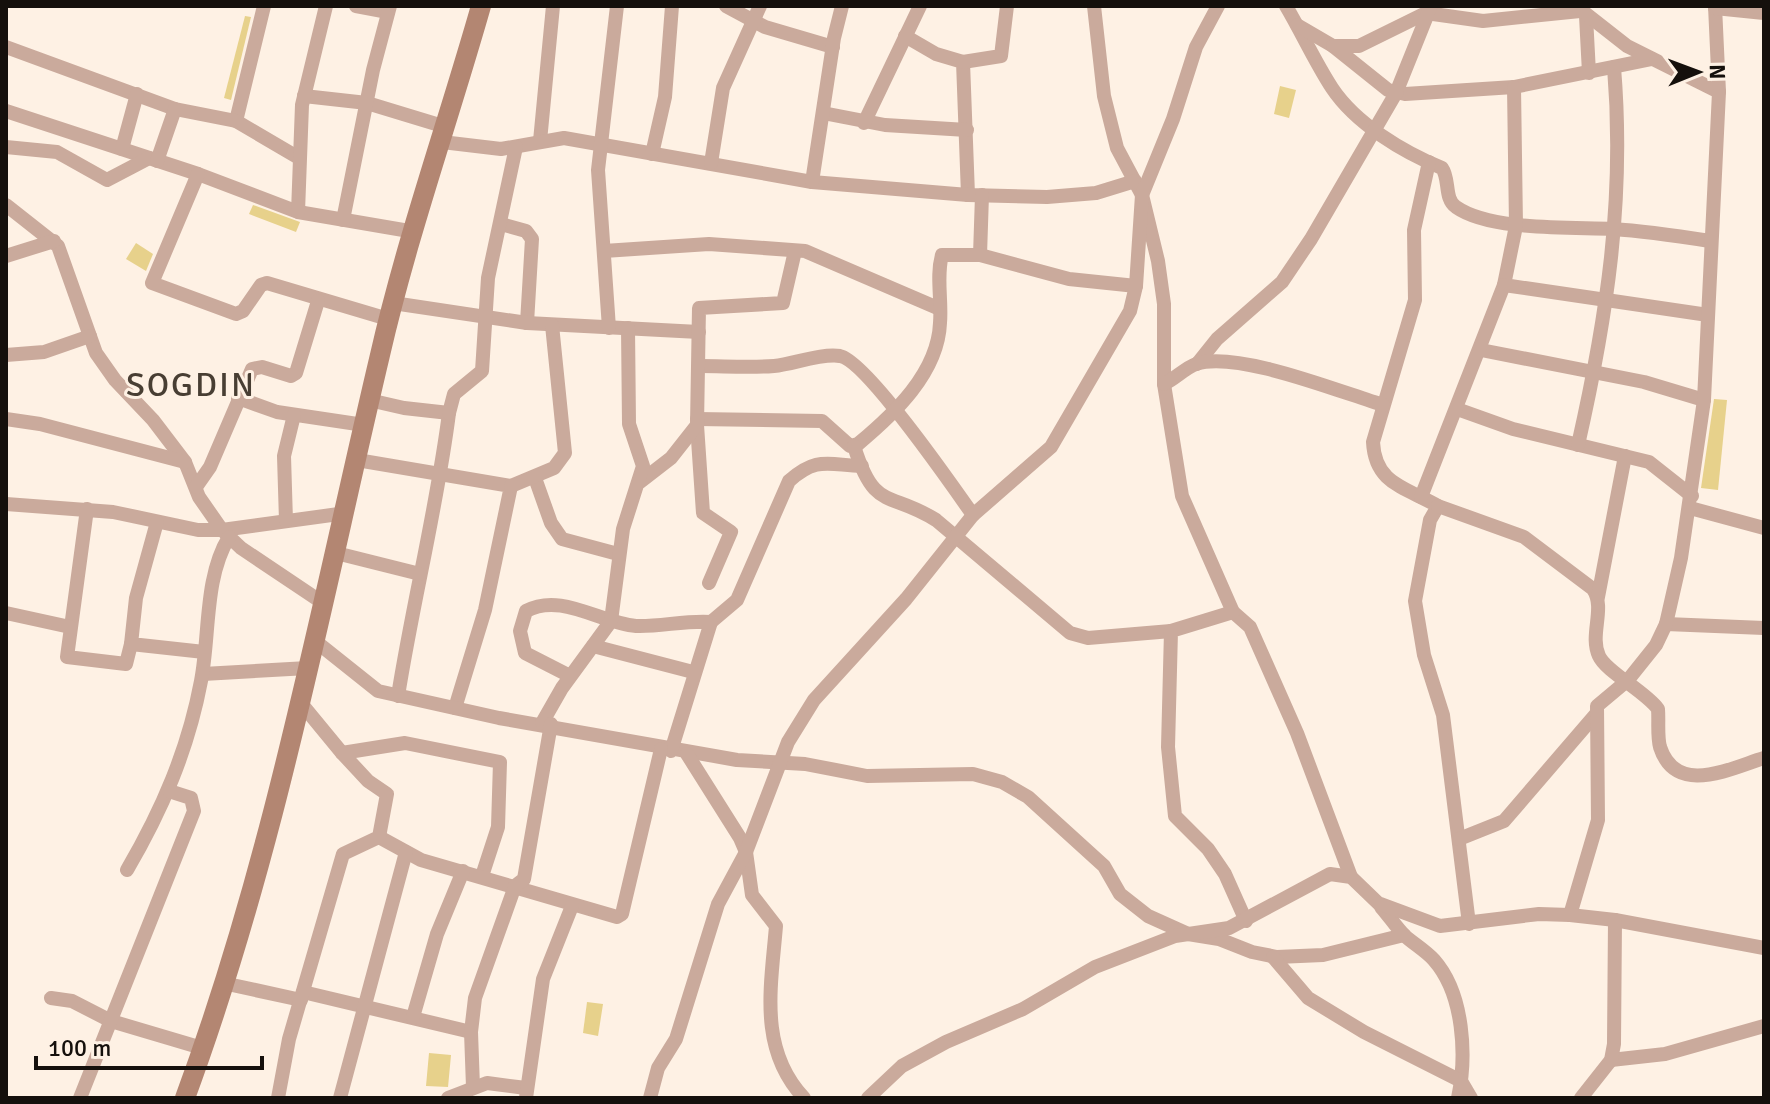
<svg xmlns="http://www.w3.org/2000/svg" width="1770" height="1104" viewBox="0 0 1770 1104" font-family="Signika,sans-serif">
<style>
.building{fill:#e7d18b}
.lines{fill:none;stroke-linecap:round;stroke-linejoin:round}
.street{stroke:#caaa9c;stroke-width:14}
.secondary{stroke:#b38672;stroke-width:20}
.labels{text-anchor:middle;dominant-baseline:central;stroke-width:6;stroke-linejoin:round;paint-order:stroke}
.quarter-label{font-size:34px;letter-spacing:2px;fill:#483e33;stroke:#fef1e4}
</style>
<rect width="100%" height="100%" fill="#fef1e4"/>
<g class="building">
<polygon points="245,16 251,17 231,100 224,98"/>
<polygon points="1280,86 1296,90 1289,118 1274,114"/>
<polygon points="253,205 300,222 296,232 249,214"/>
<polygon points="136,243 153,254 146,271 126,259"/>
<polygon points="1714,399 1727,400 1718,490 1701,488"/>
<polygon points="587,1002 603,1004 598,1036 583,1033"/>
<polygon points="429,1053 451,1055 448,1087 426,1086"/>
</g>
<g class="lines">
<g class="street">
<polyline points="356,6 388,12"/>
<polyline points="726,6 765,27 833,47"/>
<polyline points="1094,6 1104,96 1117,148 1142,195 1158,261 1164,304 1164,384 1182,496 1233,612 1250,627 1297,733 1351,877"/>
<path d="M1286,6C1302,33 1315,62 1332,88C1356,124 1403,152 1442,168C1450,179 1444,199 1456,207C1490,231 1571,227 1613,229C1645,231 1678,236 1710,241"/>
<polyline points="1715,6 1719,92"/>
<polyline points="1715,8 1764,13"/>
<polyline points="1586,16 1589,73"/>
<polyline points="1297,25 1333,46 1388,90 1405,94 1514,87 1652,59"/>
<polyline points="905,36 936,54 963,62 968,195"/>
<polyline points="1333,46 1359,46 1426,13 1483,21 1580,11"/>
<polyline points="6,47 175,109"/>
<polyline points="963,62 1001,56 1007,6"/>
<polyline points="1514,87 1516,226 1504,285 1708,315"/>
<polyline points="304,96 367,103 446,127"/>
<polyline points="6,111 198,174 298,212 415,232"/>
<polyline points="823,113 885,125 967,130"/>
<polyline points="236,121 264,6"/>
<polyline points="864,123 920,6"/>
<polyline points="540,141 553,6"/>
<polyline points="442,142 501,149 564,138 812,182 968,195 1047,197 1096,193 1135,181"/>
<polyline points="6,147 57,152 107,180 149,158"/>
<polyline points="122,149 137,94"/>
<polyline points="652,154 665,97 672,6"/>
<polyline points="157,161 175,109 236,121 299,158"/>
<path d="M1429,162L1414,230L1415,300L1373,442C1375,484 1405,487 1438,506L1430,520L1415,601L1424,655L1443,715L1469,924"/>
<polyline points="711,163 723,88 760,6"/>
<polyline points="198,174 152,283 236,314 243,311 261,285 267,283 388,319"/>
<polyline points="812,182 834,38 842,6"/>
<polyline points="6,205 58,246 96,353 115,380 153,420 185,462 199,497 222,530 241,548 323,603"/>
<polyline points="298,212 302,105 326,6"/>
<polyline points="343,220 373,70 390,6"/>
<polyline points="501,224 526,231 532,239 527,323"/>
<polyline points="604,251 709,244 805,251 940,309"/>
<polyline points="980,255 982,195"/>
<polyline points="6,256 54,241"/>
<polyline points="393,303 527,323 699,332"/>
<polyline points="609,328 598,170 617,6"/>
<polyline points="1481,350 1644,382 1704,400"/>
<polyline points="6,355 44,352 90,336"/>
<polyline points="1197,364 1217,339 1282,282 1311,239 1396,93 1431,6"/>
<path d="M700,366C724,366 749,368 774,366C794,364 821,353 840,356C866,361 954,488 973,515"/>
<path d="M1164,384C1175,379 1185,368 1196,364C1236,350 1340,392 1383,405"/>
<polyline points="238,398 277,412 364,425"/>
<path d="M369,400L404,408L449,413C437,508 413,601 398,696"/>
<polyline points="1457,409 1513,429 1649,462 1692,496"/>
<polyline points="449,413 454,394 482,371 488,278 516,147"/>
<polyline points="6,419 40,424 185,462"/>
<path d="M697,419L822,421L850,446L858,444C894,414 938,373 940,323C942,300 936,276 942,255H980L1069,279L1136,286"/>
<polyline points="697,425 703,513 731,532 709,583"/>
<path d="M1578,445C1607,317 1625,199 1614,67"/>
<path d="M854,446C875,513 889,490 936,520L1070,633L1088,638L1171,631"/>
<polyline points="357,460 511,486 485,610 455,708"/>
<polyline points="535,478 551,523 562,539 618,554"/>
<polyline points="640,482 671,458 697,425 699,308 783,303 795,251"/>
<polyline points="511,486 554,468 565,453 552,325"/>
<polyline points="196,487 210,467 252,369 262,367 291,376 296,373 318,301"/>
<polyline points="1421,497 1504,285"/>
<polyline points="6,504 113,512 198,530 222,530 346,513"/>
<path d="M1438,506L1524,537L1593,589C1606,608 1589,635 1599,656C1606,672 1645,691 1658,709C1659,721 1657,736 1660,747C1676,797 1731,768 1764,758"/>
<polyline points="1690,508 1764,528"/>
<polyline points="87,509 67,657 126,664 131,644"/>
<polyline points="286,521 284,456 294,415"/>
<polyline points="157,522 136,598 131,644 204,652"/>
<polyline points="336,553 420,574"/>
<polyline points="1598,597 1625,456"/>
<polyline points="1233,612 1171,631 1168,747 1175,816 1208,849 1225,874 1246,921"/>
<polyline points="6,613 70,627"/>
<path d="M711,622L737,600L789,481C817,456 828,465 862,466"/>
<polyline points="1666,624 1764,628"/>
<polyline points="314,640 378,691 499,718 737,760 805,764 867,776 973,774 1002,782 1028,797 1104,866 1120,894 1148,916 1188,934 1219,939 1252,952 1277,957 1323,955 1404,935"/>
<polyline points="593,646 693,672"/>
<polyline points="203,674 308,668"/>
<path d="M570,676L525,653L520,631L526,611C561,592 600,623 636,626C660,627 686,620 711,622L671,751"/>
<polyline points="542,723 562,688 611,621 623,529 643,466 629,424 628,328"/>
<polyline points="342,753 405,743 500,762 498,827 482,876"/>
<path d="M687,754L740,838L746,852L752,895L776,926C771,987 758,1049 804,1098"/>
<polyline points="379,837 421,860 617,917 622,914 661,749"/>
<polyline points="1459,839 1504,821 1596,714"/>
<path d="M127,870C162,810 188,750 201,681C210,635 204,578 229,537"/>
<path d="M1381,907C1389,916 1396,927 1405,936C1414,944 1426,951 1434,960C1464,994 1467,1056 1458,1098"/>
<polyline points="1570,915 1598,820 1597,706 1628,680 1656,645 1666,624 1681,558 1704,400 1719,92 1627,46 1576,6"/>
<polyline points="1273,957 1308,998 1364,1032 1461,1081 1471,1098"/>
<polyline points="223,983 301,1000"/>
<polyline points="303,992 471,1032"/>
<polyline points="51,998 72,1001 111,1021 202,1048"/>
<polyline points="413,1017 437,934 463,871"/>
<polyline points="1611,1060 1665,1054 1764,1026"/>
<polyline points="473,1087 471,1032 475,998 515,886 524,879 551,724"/>
<polyline points="80,1098 194,811 191,798 169,791"/>
<polyline points="278,1098 289,1039 343,854 379,837 387,794 368,781 342,753 300,702"/>
<polyline points="340,1098 406,852"/>
<polyline points="448,1098 487,1083 526,1088"/>
<polyline points="526,1098 543,979 572,906"/>
<polyline points="650,1098 658,1068 676,1039 718,904 746,852 788,742 814,700 906,599 973,515 1051,447 1130,311 1136,286 1142,195 1173,119 1196,47 1218,6"/>
<polyline points="868,1098 902,1066 946,1042 1023,1009 1095,967 1175,936 1229,928 1330,874 1351,877 1378,903 1440,926 1539,914 1570,915 1615,920 1764,948"/>
<polyline points="1581,1098 1611,1060 1614,1044 1615,920"/>
</g>
<path class="secondary" d="M185,1098C274,857 321,604 380,355C407,237 448,122 481,6"/>
</g>
<g class="labels">
<g class="quarter-label">
<text x="191" y="385">SOGDIN</text>
</g>
</g>
<rect width="1770" height="1104" fill="none" stroke="#15100c" stroke-width="16"/>
<g transform="translate(1698 72) rotate(89)" stroke="#fef1e4" stroke-width="6" paint-order="stroke">
<path d="M0-6L14 30L0 20L-14 30Z" fill="#15100c"/>
<text y="-12" font-size="22" font-weight="bold" text-anchor="middle" fill="#15100c">N</text>
</g>
<path d="M36 1056v12h226v-12" fill="none" stroke="#15100c" stroke-width="4"/>
<text x="48" y="1056" font-size="24" fill="#15100c" stroke="#fef1e4" stroke-width="6" paint-order="stroke">100 m</text>
</svg>
